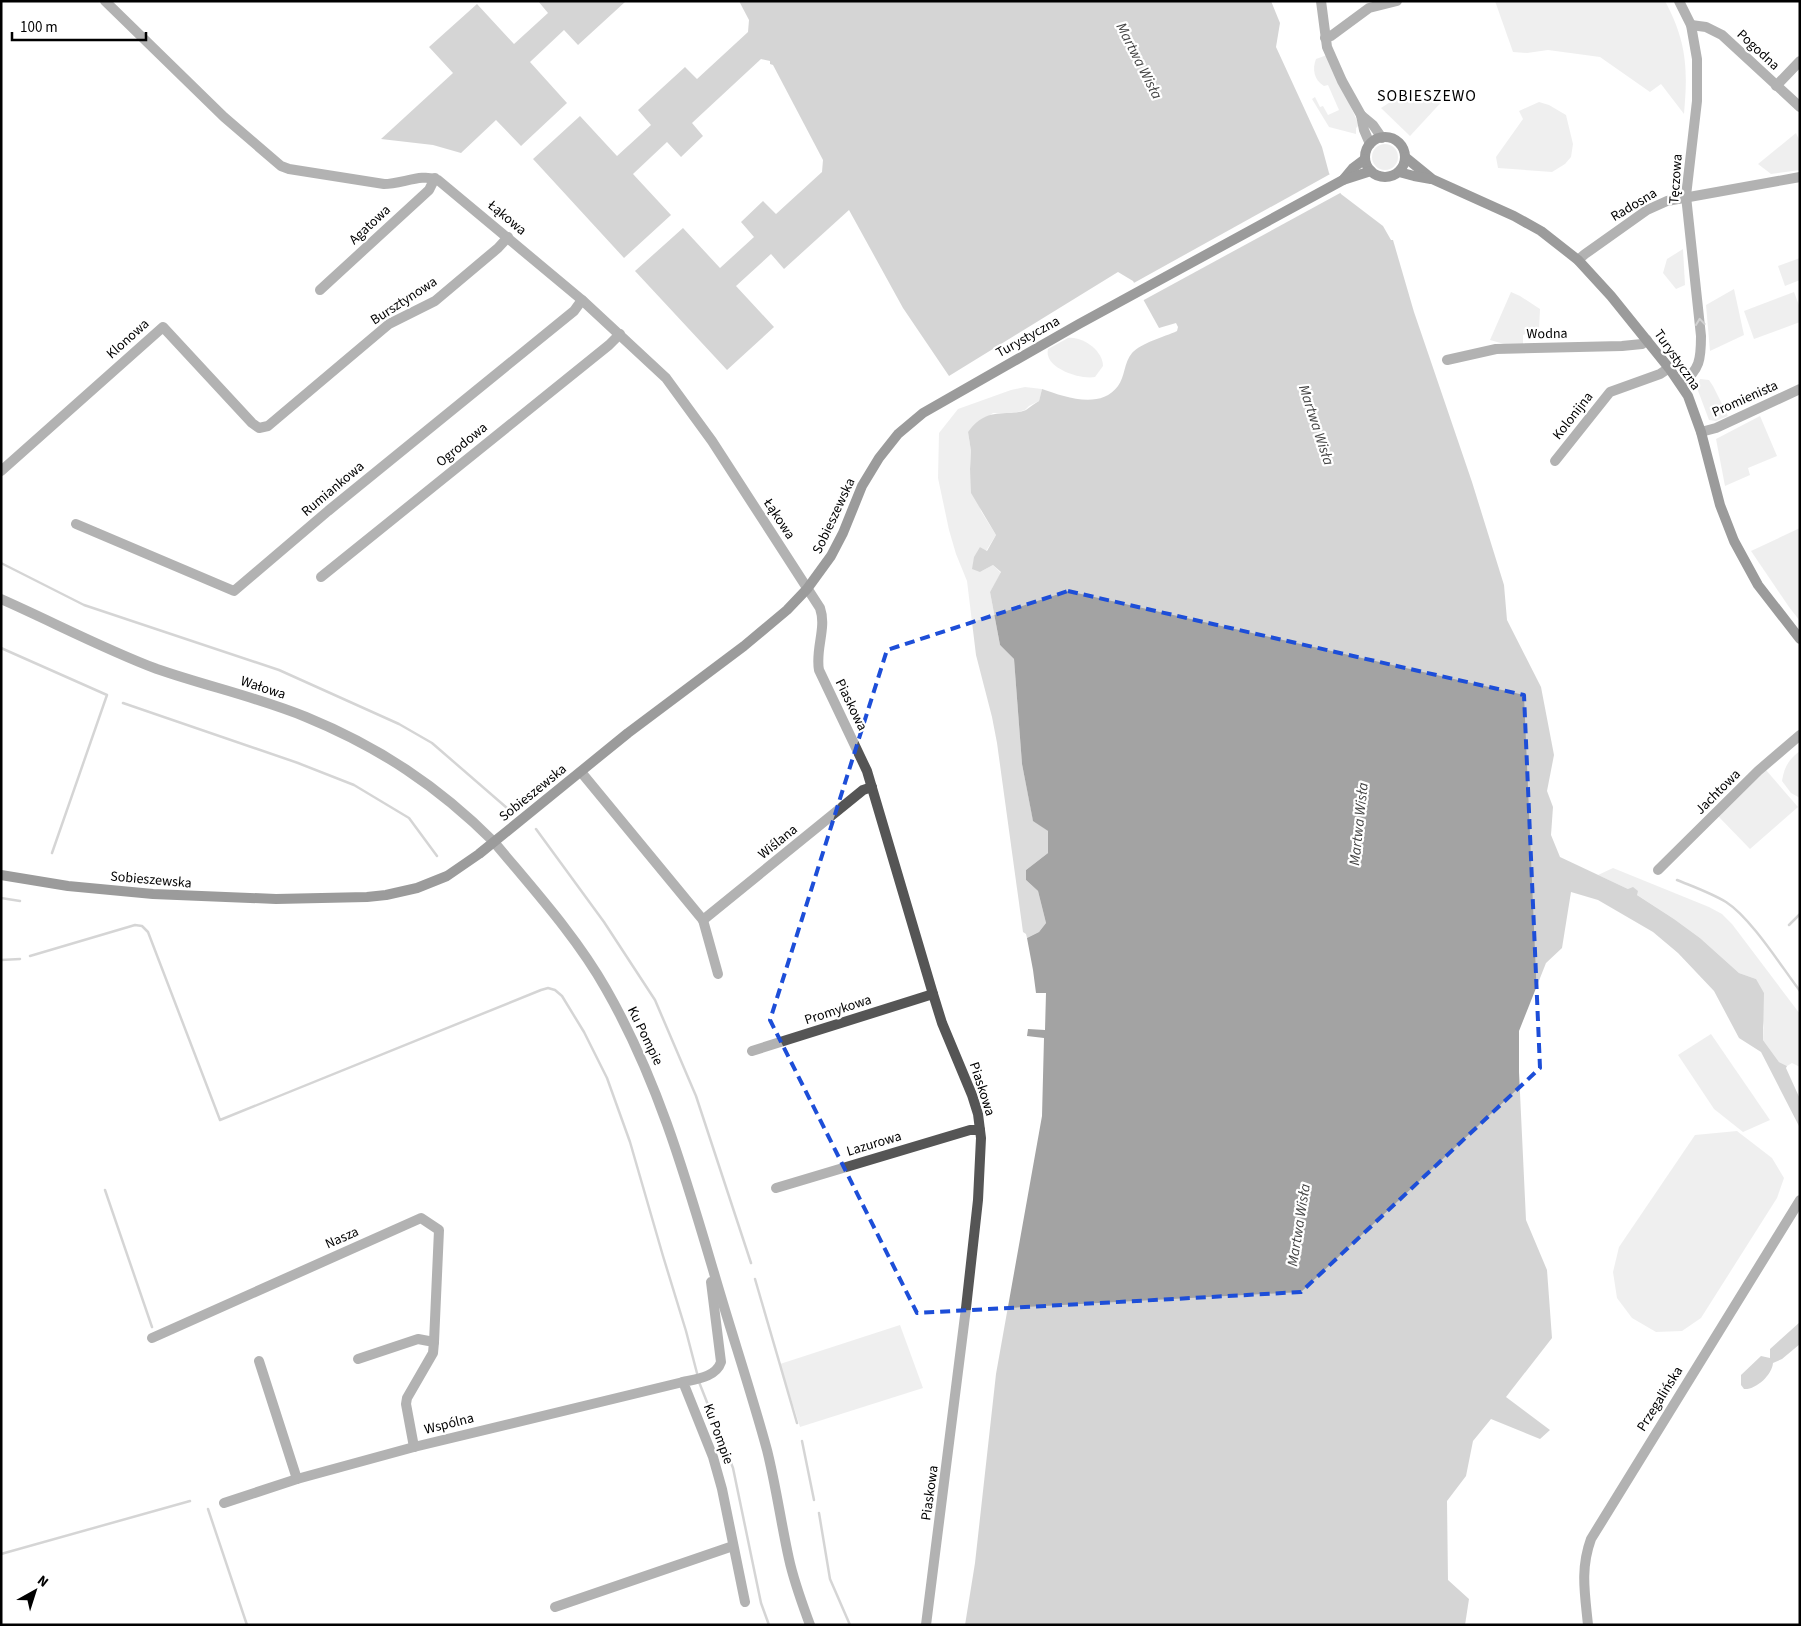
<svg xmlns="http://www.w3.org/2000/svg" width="1801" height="1626" viewBox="0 0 1801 1626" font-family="'Source Sans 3',sans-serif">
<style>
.green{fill:#dcdcdc}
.water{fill:#a3a3a3}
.pier{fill:#fff}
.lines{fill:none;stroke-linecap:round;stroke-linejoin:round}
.stream{stroke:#a3a3a3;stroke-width:2.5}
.minor{stroke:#555;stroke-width:10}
.tertiary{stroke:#555;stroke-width:10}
.secondary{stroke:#222;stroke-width:10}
.oneway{stroke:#999}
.marked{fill:none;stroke:#1d4ed8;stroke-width:4;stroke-dasharray:10 6;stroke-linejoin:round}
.labels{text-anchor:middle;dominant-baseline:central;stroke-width:4.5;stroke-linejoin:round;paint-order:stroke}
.street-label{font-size:14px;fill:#000;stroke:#fff}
.water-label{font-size:15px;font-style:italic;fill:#444;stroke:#fff}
.quarter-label{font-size:16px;letter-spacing:1px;fill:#000;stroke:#fff}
</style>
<rect width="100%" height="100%" fill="#fff"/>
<g class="green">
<path d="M1495,1H1665C1687,42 1688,69 1684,114L1661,84L1650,92L1600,57L1548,50L1527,53L1513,52Z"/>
<path d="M1327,55L1359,125L1356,128V134L1329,127L1312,99L1315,97L1320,107L1323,106L1328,115L1339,110L1328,85L1324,86C1314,80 1312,69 1316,59Z"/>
<polygon points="1404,93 1447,96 1410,136 1381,108"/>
<polygon points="1539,102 1549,105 1566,115 1573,144 1571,157 1565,164 1552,172 1498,168 1496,157 1523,119 1519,111"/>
<polygon points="1796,133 1800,142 1800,170 1771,174 1758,164"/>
<circle cx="1385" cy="157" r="13"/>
<polygon points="1683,249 1685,285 1676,289 1663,273 1667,259"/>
<polygon points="1800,258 1800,280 1785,286 1778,266"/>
<polygon points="1734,289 1744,335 1710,351 1706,305"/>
<polygon points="1511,292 1520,296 1540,309 1539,330 1532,331 1523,335 1523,345 1504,344 1490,340"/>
<polygon points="1794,292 1800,308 1800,322 1754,339 1744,311"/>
<path d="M1068,338C1083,336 1103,351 1103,366L1095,377C1081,380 1043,368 1048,349Z"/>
<polygon points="1700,379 1709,380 1713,386 1728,416 1716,421 1709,420 1697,388"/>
<polygon points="1025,387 1042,389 1039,401 1029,406 1025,410 1014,413 993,413 968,432 971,451 970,469 981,511 996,535 986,551 980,547 980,572 993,565 1001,573 990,592 1000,645 1014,659 1022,764 1033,820 1048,831 1048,853 1026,870 1026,880 1038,891 1046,923 1039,932 1027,938 1026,934 1023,932 997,743 992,717 976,655 967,581 956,554 949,530 938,478 939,433 958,409 1011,390"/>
<polygon points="1760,416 1777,456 1748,468 1750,475 1725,486 1716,439"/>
<polygon points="1800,528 1800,621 1789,607 1751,551"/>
<path d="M1800,751V798L1791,793L1782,781C1784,767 1789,759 1800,751Z"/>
<polygon points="1766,770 1798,807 1750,849 1717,815"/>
<polygon points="1613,868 1709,907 1722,914 1732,924 1800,1014 1800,1067 1792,1063 1787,1066 1779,1062 1763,1040 1764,1027 1756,979 1739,973 1700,938 1674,919 1628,889 1598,875"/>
<polygon points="1711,1034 1770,1120 1743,1132 1714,1109 1678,1055"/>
<polygon points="1737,1131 1772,1158 1784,1178 1777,1198 1701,1318 1682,1331 1656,1332 1632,1318 1617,1298 1613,1272 1619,1247 1695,1135"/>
<polygon points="900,1325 923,1388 800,1427 780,1364"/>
</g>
<g class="water">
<polygon points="538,1 625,2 578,45 564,30 530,62 567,103 521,146 496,120 461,153 433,145 381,139 453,73 429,47 477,4 514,44 548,13"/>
<path d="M739,1H1271L1280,23L1276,47L1322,147L1329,173L1341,194L1383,226L1391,240H1393L1414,312L1472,482L1504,585L1507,620L1541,687L1554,755L1547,791L1553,807L1551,835L1560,857L1628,889L1633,887L1638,891L1637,895L1674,919L1700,938L1739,973L1756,979L1764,993L1763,1040L1779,1062L1787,1066L1786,1068L1800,1099V1128L1761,1052L1739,1038L1714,991L1678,953L1653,932L1598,900L1571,892L1562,948L1546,963L1519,1031V1072L1526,1220L1547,1270L1552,1338L1506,1397L1550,1430L1540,1439L1491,1419L1473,1441L1466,1476L1447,1501L1448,1580L1469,1599L1465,1625H965L975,1563L996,1374L1042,1116L1044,1038L1027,1036L1028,1029L1045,1030L1046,993H1036L1033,970L1027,938L1039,932L1046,923L1038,891L1026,880V870L1048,853V831L1033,821L1022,764L1014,659L1000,645L990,592L1001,572L993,565L980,572L972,569L974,557L980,547L987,551L996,535L971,493L970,469L971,451L968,432C980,416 990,413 1010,413C1014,413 1022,412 1026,410C1030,407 1034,404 1039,401L1042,389C1065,397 1100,410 1118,386C1125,377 1124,362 1132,353C1141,343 1164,337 1177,331L1178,327L1176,323L1159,328L1133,281L1118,272L949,376L903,308L849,210L784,269L771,254L736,286L774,327L727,370L635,271L683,228L720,268L754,237L741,222L763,201L776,214L822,172L823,160L773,65L770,64V61L761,59L692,123L703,136L681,157L667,142L633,174L671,215L624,258L533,159L580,116L617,156L651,125L638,110L685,67L697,79L748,32L749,20Z"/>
<path d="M1800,1322V1344L1782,1359L1773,1363C1772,1375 1756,1390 1744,1389L1741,1385V1375L1761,1356L1770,1358V1349Z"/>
</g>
<polygon class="pier" points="1332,173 1342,192 1142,301 1132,284"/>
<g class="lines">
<g class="stream">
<polyline points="1,563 84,605 279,670 399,724 432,743 507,808"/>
<polyline points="1,648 107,695 52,853"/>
<polyline points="123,703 298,763 354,785 409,818 437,856"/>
<polyline points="536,829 604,922 655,1000 696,1096 751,1263"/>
<path d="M1677,880C1694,887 1711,893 1726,902C1751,918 1781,966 1800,991"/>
<polyline points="1,898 20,901"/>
<polyline points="1789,925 1800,914"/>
<polyline points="30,956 135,925 142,926 148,932 220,1120 541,990 548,988 555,990 562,996 584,1032 607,1078 630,1142 663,1256 686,1331 698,1377"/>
<polyline points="1,960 20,959"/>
<polyline points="105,1190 152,1327"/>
<polyline points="755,1279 797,1423"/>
<polyline points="699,1382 733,1468 761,1603 769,1625"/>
<polyline points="802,1441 814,1500"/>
<polyline points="208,1509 247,1625"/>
<polyline points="819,1513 830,1579 850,1625"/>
<polyline points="1,1554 190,1501"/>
</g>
<g class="minor">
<path d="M105,1L224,117L281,166L289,169L384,184C402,184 422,173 438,180L582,300L666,378L712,441L820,608C827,628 815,649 819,670L867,771L933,994L942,1023L972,1095L978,1114L981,1138L978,1200L966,1308L926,1625"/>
<path d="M1679,1L1691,25L1697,59V101L1686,196L1701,336C1701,359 1700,370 1681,384"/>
<polyline points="1691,25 1706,27 1722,35 1800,107"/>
<polyline points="1325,38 1331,36 1369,8 1397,1"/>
<polyline points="1776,86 1800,61"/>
<polyline points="1578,260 1585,254 1647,210 1667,201 1800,177"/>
<polyline points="320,290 429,190 435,178"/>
<polyline points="1447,360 1496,349 1622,346 1642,344 1647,340"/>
<polyline points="1701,432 1716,428 1800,389"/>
<polyline points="1555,461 1610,392 1660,374 1669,368"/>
<polyline points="1,471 163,327 252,423 259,428 268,426 389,324 435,301 498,248 508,237"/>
<polyline points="76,524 234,591 328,511 574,311 582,300"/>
<polyline points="321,577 609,345 620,334"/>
<polyline points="581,772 703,920 863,790 872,787"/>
<path d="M494,842C533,889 576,936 606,989C657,1078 685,1175 714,1273C731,1332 751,1391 767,1450C776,1486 781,1523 789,1559C794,1582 802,1603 810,1625"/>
<polyline points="1658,870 1758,771 1800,735"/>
<polyline points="703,920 718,974"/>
<polyline points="752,1051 933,994"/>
<polyline points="776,1188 970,1130 980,1130"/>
<path d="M711,1282L721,1362C716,1377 697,1379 683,1382L713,1457L722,1489L745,1602"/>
<polyline points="152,1338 421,1218 439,1230 434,1342"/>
<polyline points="358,1359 418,1339 434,1342 433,1353 407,1398 406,1404 414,1447"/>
<polyline points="259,1361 297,1479"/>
<polyline points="224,1503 297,1479 414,1447 683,1382"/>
<polyline points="555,1607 733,1546"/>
<path d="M1588,1625C1585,1594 1580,1569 1591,1539L1800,1200"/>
</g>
<g class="tertiary">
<polyline points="1321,1 1327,47 1342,81 1361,115 1364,130 1370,144"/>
<polyline points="1361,115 1373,125 1382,138"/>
<path d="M1,599C53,622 104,649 157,669C206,686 257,697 306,717C379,747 438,786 494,842"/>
</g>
<g class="secondary">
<circle cx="1385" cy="157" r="20"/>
<polyline points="1405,157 1432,179 1514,216 1541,231 1578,260 1611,296 1669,368 1688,396 1701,432 1720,505 1734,541 1758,585 1800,639"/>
<polyline points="1399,172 1414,176 1431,179"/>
<polyline points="1343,180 1353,168 1365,159"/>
<polyline points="1,875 68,886 153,894 276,899 367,897 386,895 417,888 447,876 479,854 628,733 744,646 787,610 807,589 831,556 843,533 862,486 879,458 898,434 923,413 1079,324 1343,180 1371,171"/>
</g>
</g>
<defs><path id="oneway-chevron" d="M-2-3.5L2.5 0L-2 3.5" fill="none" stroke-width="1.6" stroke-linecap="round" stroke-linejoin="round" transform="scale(1.25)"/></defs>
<use class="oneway" href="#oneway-chevron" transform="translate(1700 322) rotate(-96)"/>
<path d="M0 0H1801V1626H0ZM1068,591L1524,695L1540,1068L1301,1292L917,1313L770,1020L887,650Z" fill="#fff" fill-opacity=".55" fill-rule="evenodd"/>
<path class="marked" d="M1068,591L1524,695L1540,1068L1301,1292L917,1313L770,1020L887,650Z"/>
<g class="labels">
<g class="street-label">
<text transform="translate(1758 50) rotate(43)">Pogodna</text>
<text transform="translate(1676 179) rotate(-86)">Tęczowa</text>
<text transform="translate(1634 205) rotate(-31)">Radosna</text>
<text transform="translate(507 218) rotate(40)">Łąkowa</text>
<text transform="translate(370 225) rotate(-43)">Agatowa</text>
<text transform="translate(404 301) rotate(-33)">Bursztynowa</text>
<text transform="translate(1547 334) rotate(-1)">Wodna</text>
<text transform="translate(1028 337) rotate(-29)">Turystyczna</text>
<text transform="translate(128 339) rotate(-42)">Klonowa</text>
<text transform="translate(1677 360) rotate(55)">Turystyczna</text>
<text transform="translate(1745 399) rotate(-24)">Promienista</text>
<text transform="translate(1573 416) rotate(-52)">Kolonijna</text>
<text transform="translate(462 445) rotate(-39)">Ogrodowa</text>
<text transform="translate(333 489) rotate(-40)">Rumiankowa</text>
<text transform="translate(834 516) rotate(-65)">Sobieszewska</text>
<text transform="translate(779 519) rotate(57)">Łąkowa</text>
<text transform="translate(263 688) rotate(18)">Wałowa</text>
<text transform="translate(851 705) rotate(64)">Piaskowa</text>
<text transform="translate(1718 792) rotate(-45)">Jachtowa</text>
<text transform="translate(533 793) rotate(-39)">Sobieszewska</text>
<text transform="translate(778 842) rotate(-39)">Wiślana</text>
<text transform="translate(151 880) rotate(5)">Sobieszewska</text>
<text transform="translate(838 1010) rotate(-18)">Promykowa</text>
<text transform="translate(645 1036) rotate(64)">Ku Pompie</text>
<text transform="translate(982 1089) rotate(72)">Piaskowa</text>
<text transform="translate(874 1144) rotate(-17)">Lazurowa</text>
<text transform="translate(342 1238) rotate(-24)">Nasza</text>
<text transform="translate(1660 1399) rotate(-58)">Przegalińska</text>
<text transform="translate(449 1424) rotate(-14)">Wspólna</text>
<text transform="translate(718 1434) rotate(70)">Ku Pompie</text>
<text transform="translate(930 1493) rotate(-82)">Piaskowa</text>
</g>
<g class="water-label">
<text transform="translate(1139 61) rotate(63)">Martwa Wisła</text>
<text transform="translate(1316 425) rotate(72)">Martwa Wisła</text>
<text transform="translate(1359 824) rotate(-84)">Martwa Wisła</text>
<text transform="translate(1299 1225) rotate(-81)">Martwa Wisła</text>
</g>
<g class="quarter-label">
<text x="1427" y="96">SOBIESZEWO</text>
</g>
</g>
<rect width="1801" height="1626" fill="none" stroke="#000000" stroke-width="5"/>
<g transform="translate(35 1591) rotate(39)" stroke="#ffffff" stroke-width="4" paint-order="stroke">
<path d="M0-4L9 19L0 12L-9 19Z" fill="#000000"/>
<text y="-8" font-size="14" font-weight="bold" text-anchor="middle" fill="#000000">N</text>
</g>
<path d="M12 32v8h134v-8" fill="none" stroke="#000000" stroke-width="2.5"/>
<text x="20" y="32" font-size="15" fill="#000000" stroke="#ffffff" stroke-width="4" paint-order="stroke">100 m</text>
</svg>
